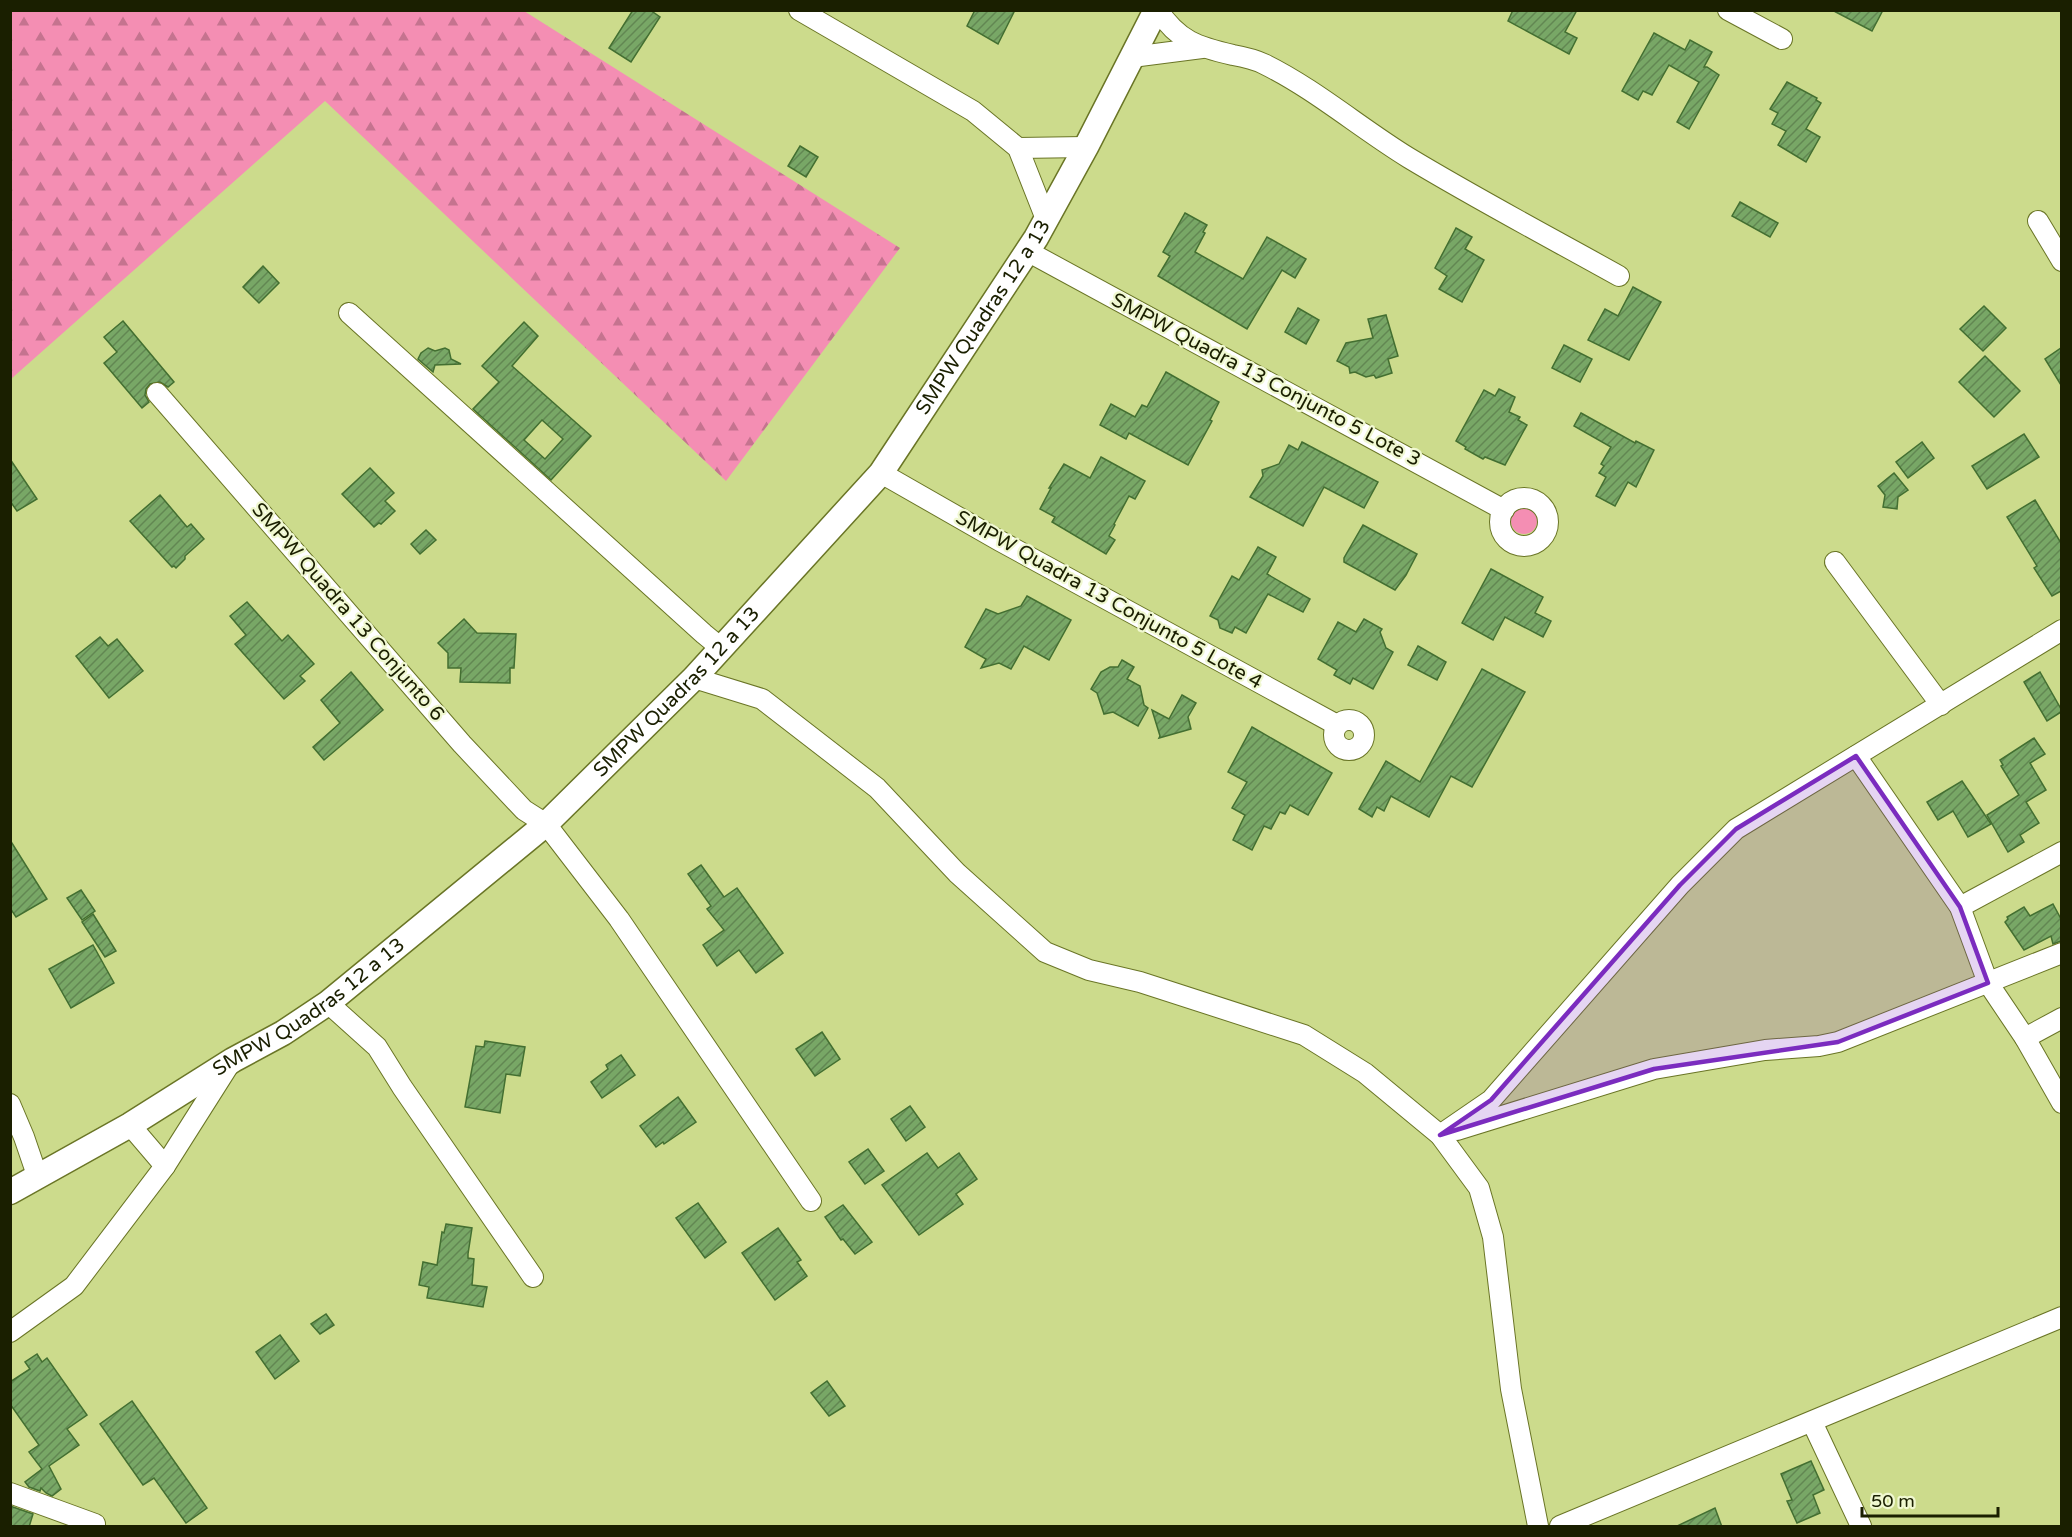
<svg xmlns="http://www.w3.org/2000/svg" width="2072" height="1537" viewBox="0 0 2072 1537" font-family="'Varela Round',sans-serif">
<style>
.grass{fill:#f48eb3}
.forest{fill:url(#forest-firs)}
.building{fill:url(#building-hatch);stroke:#436f31;stroke-width:1.5;fill-rule:evenodd}
.lines{fill:none;stroke-linecap:round;stroke-linejoin:round}
.minor-casing{stroke:#6a7526;stroke-width:22}
.tertiary-casing{stroke:#6a7526;stroke-width:27}
.minor{stroke:#fff;stroke-width:20}
.tertiary{stroke:#fff;stroke-width:24}
.marked{fill:#7b2cbf;fill-opacity:0.2;stroke:#7b2cbf;stroke-width:4.5;stroke-linejoin:round}
.labels{text-anchor:middle;dominant-baseline:central;stroke-width:4.5;stroke-linejoin:round;paint-order:stroke}
.street-label{font-size:20px;fill:#1a1f00;stroke:#f0f8d1}
</style>
<defs>
<pattern id="forest-firs" width="22" height="20" patternUnits="userSpaceOnUse" patternTransform="scale(1.5)"><rect width="22" height="20" fill="#f48eb3"/><path d="M5 1l3.5 6h-7zM16 11l3.5 6h-7z" fill="#c5738f"/></pattern>
<pattern id="building-hatch" width="6" height="6" patternUnits="userSpaceOnUse" patternTransform="scale(1.5)"><rect width="6" height="6" fill="#78a766"/><path d="M-1 1l2-2M0 6l6-6M5 7l2-2" fill="none" stroke="#628752"/></pattern>
</defs>
<rect width="100%" height="100%" fill="#ccdb8c"/>
<circle class="grass" cx="1524" cy="521" r="13"/>
<polygon class="forest" points="11,10 524,11 900,248 726,481 325,101 11,379"/>
<g class="building">
<polygon points="633,10 650,10 660,17 631,62 609,48"/>
<polygon points="975,10 1015,10 998,44 967,26"/>
<polygon points="1513,10 1577,10 1565,32 1577,38 1569,54 1508,21"/>
<polygon points="1832,10 1883,10 1872,31"/>
<polygon points="1654,33 1685,50 1690,40 1712,52 1704,67 1707,67 1719,75 1689,129 1677,122 1699,82 1669,65 1652,95 1643,91 1638,100 1622,91"/>
<polygon points="1787,82 1817,98 1816,100 1821,103 1806,129 1820,137 1806,162 1778,145 1786,131 1772,124 1778,113 1770,109"/>
<polygon points="800,146 818,157 806,177 788,166"/>
<polygon points="1740,202 1778,223 1770,237 1732,216"/>
<polygon points="1185,213 1207,225 1203,232 1205,233 1195,252 1243,279 1267,237 1306,259 1295,278 1282,270 1247,329 1158,276 1170,256 1163,252"/>
<polygon points="1456,228 1472,237 1465,249 1484,260 1462,302 1439,289 1447,276 1435,268"/>
<polygon points="263,266 279,283 259,303 243,287"/>
<polygon points="1633,287 1661,302 1629,360 1588,340 1605,309 1618,316"/>
<polygon points="1984,306 2006,328 1983,351 1960,329"/>
<polygon points="1298,308 1319,320 1306,344 1285,332"/>
<polygon points="1386,315 1398,356 1388,359 1392,373 1376,378 1374,375 1366,377 1355,372 1350,373 1349,367 1337,361 1346,343 1373,338 1368,319"/>
<polygon points="123,321 174,382 168,387 160,382 150,384 146,389 145,395 149,402 142,408 104,363 117,352 104,337"/>
<path d="M524,322L538,336L512,366L591,436L551,480L473,409L499,382L482,366ZM542,420L563,439L545,459L524,440Z"/>
<polygon points="1564,345 1592,359 1580,382 1552,368"/>
<polygon points="428,348 435,351 445,348 449,350 451,359 461,364 435,365 433,372 418,359 421,353"/>
<polygon points="2061,348 2061,385 2045,359"/>
<polygon points="1985,356 2020,391 1994,417 1959,382"/>
<polygon points="1166,372 1219,402 1210,420 1212,421 1188,465 1129,433 1126,439 1100,425 1111,404 1135,417 1142,405 1147,407"/>
<polygon points="1499,389 1515,397 1509,412 1520,417 1518,420 1527,425 1505,465 1485,457 1483,459 1465,449 1466,447 1456,441 1484,390 1495,396"/>
<polygon points="1581,413 1635,443 1636,441 1654,450 1636,487 1628,482 1615,506 1596,496 1606,477 1599,473 1604,466 1601,464 1611,447 1574,426"/>
<polygon points="2024,434 2039,457 1987,489 1972,466"/>
<polygon points="1302,442 1378,482 1364,508 1324,487 1303,526 1250,497 1263,476 1262,470 1279,464 1289,445 1298,450"/>
<polygon points="1922,442 1934,458 1908,478 1896,462"/>
<polygon points="1101,457 1145,481 1135,499 1129,496 1114,524 1115,525 1109,536 1115,540 1106,554 1052,522 1055,517 1040,509 1051,488 1049,488 1064,464 1090,478"/>
<polygon points="10,459 37,499 17,511 10,501"/>
<polygon points="370,468 394,493 385,501 395,511 381,524 379,523 374,527 342,494"/>
<polygon points="1894,473 1908,490 1898,497 1897,509 1883,507 1885,495 1878,486"/>
<polygon points="160,495 187,527 191,524 204,539 185,556 185,559 176,568 174,566 172,567 130,521"/>
<polygon points="2035,500 2061,543 2061,591 2052,596 2034,568 2037,566 2007,517"/>
<polygon points="1363,525 1417,554 1406,575 1395,590 1344,562 1344,558"/>
<polygon points="426,530 436,540 420,554 411,544"/>
<polygon points="1258,547 1276,557 1267,574 1310,599 1303,612 1268,594 1246,633 1235,627 1232,633 1220,628 1218,620 1210,616 1232,576 1239,580"/>
<polygon points="1491,569 1543,597 1535,613 1551,621 1543,637 1505,617 1493,640 1462,623"/>
<polygon points="1027,596 1071,620 1049,660 1024,646 1011,669 999,663 981,668 986,659 965,647 986,609 998,614 1021,606"/>
<polygon points="247,602 282,641 288,635 314,664 300,676 305,681 284,699 235,644 246,635 230,616"/>
<polygon points="464,619 477,633 516,634 514,668 510,668 510,683 460,682 461,668 448,668 448,653 438,643"/>
<polygon points="1364,619 1382,629 1380,632 1386,648 1393,652 1373,689 1353,678 1350,684 1334,675 1337,670 1318,659 1338,622 1356,632"/>
<polygon points="100,637 108,646 117,639 143,671 109,698 76,656"/>
<polygon points="1418,646 1446,662 1437,680 1408,665"/>
<polygon points="1122,660 1134,667 1127,679 1140,686 1144,705 1148,708 1138,726 1113,712 1104,714 1097,693 1091,689 1101,672 1110,667 1118,667"/>
<polygon points="1482,669 1525,692 1472,787 1451,776 1429,817 1391,796 1384,811 1377,807 1372,817 1359,809 1386,761 1420,782"/>
<polygon points="351,672 383,710 324,760 313,747 340,723 321,700"/>
<polygon points="2040,672 2061,709 2061,712 2047,721 2024,682"/>
<polygon points="1182,695 1196,703 1188,717 1191,729 1159,738 1160,736 1152,710 1169,719"/>
<polygon points="1252,727 1332,773 1308,815 1290,805 1285,814 1280,812 1271,829 1264,826 1252,850 1233,840 1245,815 1232,808 1247,782 1228,772"/>
<polygon points="2034,738 2045,754 2030,763 2046,790 2026,802 2039,823 2020,835 2024,842 2008,852 1987,815 2019,795 2001,766 2003,765 2000,760"/>
<polygon points="1962,781 1991,824 1968,837 1953,811 1938,820 1927,802"/>
<polygon points="10,840 47,899 16,917 10,908"/>
<polygon points="701,865 724,897 737,888 783,953 756,973 739,950 717,966 703,945 724,930 707,909 711,906 688,874"/>
<polygon points="81,890 95,911 82,920 67,898"/>
<polygon points="2053,904 2061,919 2061,941 2053,944 2051,936 2024,950 2005,922 2008,919 2007,917 2024,907 2030,916"/>
<polygon points="93,914 116,951 105,957 82,922"/>
<polygon points="93,945 114,983 71,1008 49,969"/>
<polygon points="822,1032 840,1059 815,1076 796,1049"/>
<polygon points="485,1041 525,1047 520,1076 506,1074 500,1113 465,1107 476,1046 484,1047"/>
<polygon points="621,1055 635,1075 602,1098 591,1082 608,1069 606,1065"/>
<polygon points="678,1097 696,1122 664,1144 663,1142 656,1147 640,1126"/>
<polygon points="910,1106 925,1127 906,1141 891,1119"/>
<polygon points="868,1149 884,1171 865,1184 849,1162"/>
<polygon points="927,1153 938,1168 959,1153 977,1179 956,1194 963,1204 919,1235 882,1185"/>
<polygon points="698,1203 726,1242 705,1258 676,1218"/>
<polygon points="843,1205 872,1242 855,1254 843,1239 841,1240 825,1217"/>
<polygon points="446,1224 472,1228 468,1254 468,1258 474,1259 472,1285 487,1287 483,1307 427,1298 429,1287 419,1285 423,1262 437,1265 442,1232 444,1233"/>
<polygon points="778,1228 801,1260 797,1262 807,1276 775,1300 742,1253"/>
<polygon points="326,1314 334,1325 320,1334 311,1324"/>
<polygon points="280,1335 299,1361 275,1379 256,1352"/>
<polygon points="37,1354 42,1362 47,1358 87,1415 67,1429 79,1445 49,1466 61,1489 52,1496 46,1493 41,1488 40,1491 29,1487 25,1482 42,1469 29,1452 39,1445 10,1404 10,1382 30,1369 25,1362"/>
<polygon points="827,1381 845,1406 829,1416 811,1393"/>
<polygon points="132,1401 207,1508 186,1523 154,1478 143,1485 100,1424"/>
<polygon points="1811,1461 1824,1490 1813,1495 1820,1513 1797,1523 1787,1501 1792,1500 1781,1474"/>
<polygon points="10,1506 33,1514 29,1527 10,1527"/>
<polygon points="1715,1508 1722,1527 1675,1527"/>
</g>
<g class="lines">
<defs>
<g id="minor">
<polyline points="799,10 973,111 1018,148 1046,219"/>
<path d="M1158,10C1178,41 1198,47 1233,55C1244,57 1254,59 1264,64C1315,89 1360,128 1409,158C1477,199 1549,237 1619,276"/>
<polyline points="1728,10 1782,39"/>
<polyline points="1132,57 1202,48"/>
<polyline points="1018,148 1086,147"/>
<polyline points="2038,221 2062,261"/>
<polyline points="1027,251 1504,510"/>
<polyline points="349,313 704,634 721,648"/>
<polyline points="157,393 462,744 524,810 546,824 619,919 811,1201"/>
<polyline points="881,473 1000,541 1337,725"/>
<circle cx="1524" cy="522" r="24"/>
<polyline points="1835,562 1941,705"/>
<polyline points="694,678 762,699 877,788 957,873 1045,952 1089,970 1140,982 1304,1035 1365,1073 1440,1135 1479,1188 1493,1237 1511,1389 1538,1526"/>
<circle cx="1349" cy="735" r="15"/>
<polyline points="1856,756 1960,907 1988,983 2025,1038 2062,1103"/>
<polyline points="1960,907 2062,852"/>
<polyline points="328,1003 377,1047 402,1087 533,1277"/>
<polyline points="2025,1038 2062,1018"/>
<polyline points="10,1104 24,1137 38,1178"/>
<polyline points="130,1125 165,1166"/>
<polyline points="1457,1130 1654,1069 1765,1050 1819,1046 1838,1042 2062,953"/>
<polyline points="1440,1135 1491,1100 1680,885 1736,829 2062,630"/>
<polyline points="10,1332 74,1286 165,1166 229,1065"/>
<polyline points="1812,1422 1861,1526"/>
<polyline points="10,1493 95,1524"/>
<polyline points="1560,1526 2062,1317"/>
</g>
<g id="tertiary">
<path id="s1" d="M10,1192L130,1125L233,1060L283,1033L328,1003L546,824L694,678L881,473L1036,238L1086,147L1156,10"/>
</g>
</defs>
<use href="#minor" class="minor-casing"/>
<use href="#tertiary" class="tertiary-casing"/>
<use href="#minor" class="minor"/>
<use href="#tertiary" class="tertiary"/>
</g>
<path class="marked" d="M1856,756L1960,907L1988,983L1838,1042L1654,1069L1440,1135L1491,1100L1680,885L1736,829Z"/>
<g class="labels">
<g class="street-label">
<text stroke="none"><textPath href="#s1" startOffset="1324">SMPW Quadras 12 a 13</textPath></text>
<text transform="translate(1266 380) rotate(28)">SMPW Quadra 13 Conjunto 5 Lote 3</text>
<text transform="translate(1109 600) rotate(29)">SMPW Quadra 13 Conjunto 5 Lote 4</text>
<text transform="translate(348 612) rotate(49)">SMPW Quadra 13 Conjunto 6</text>
<text stroke="none"><textPath href="#s1" startOffset="838">SMPW Quadras 12 a 13</textPath></text>
<text stroke="none"><textPath href="#s1" startOffset="352">SMPW Quadras 12 a 13</textPath></text>
</g>
</g>
<rect width="2072" height="1537" fill="none" stroke="#1a1f00" stroke-width="24"/>
<path d="M1862 1507v9h136v-9" fill="none" stroke="#1a1f00" stroke-width="3"/>
<text x="1871" y="1507" font-size="18" fill="#1a1f00" stroke="#f0f8d1" stroke-width="4.5" paint-order="stroke">50 m</text>
</svg>
